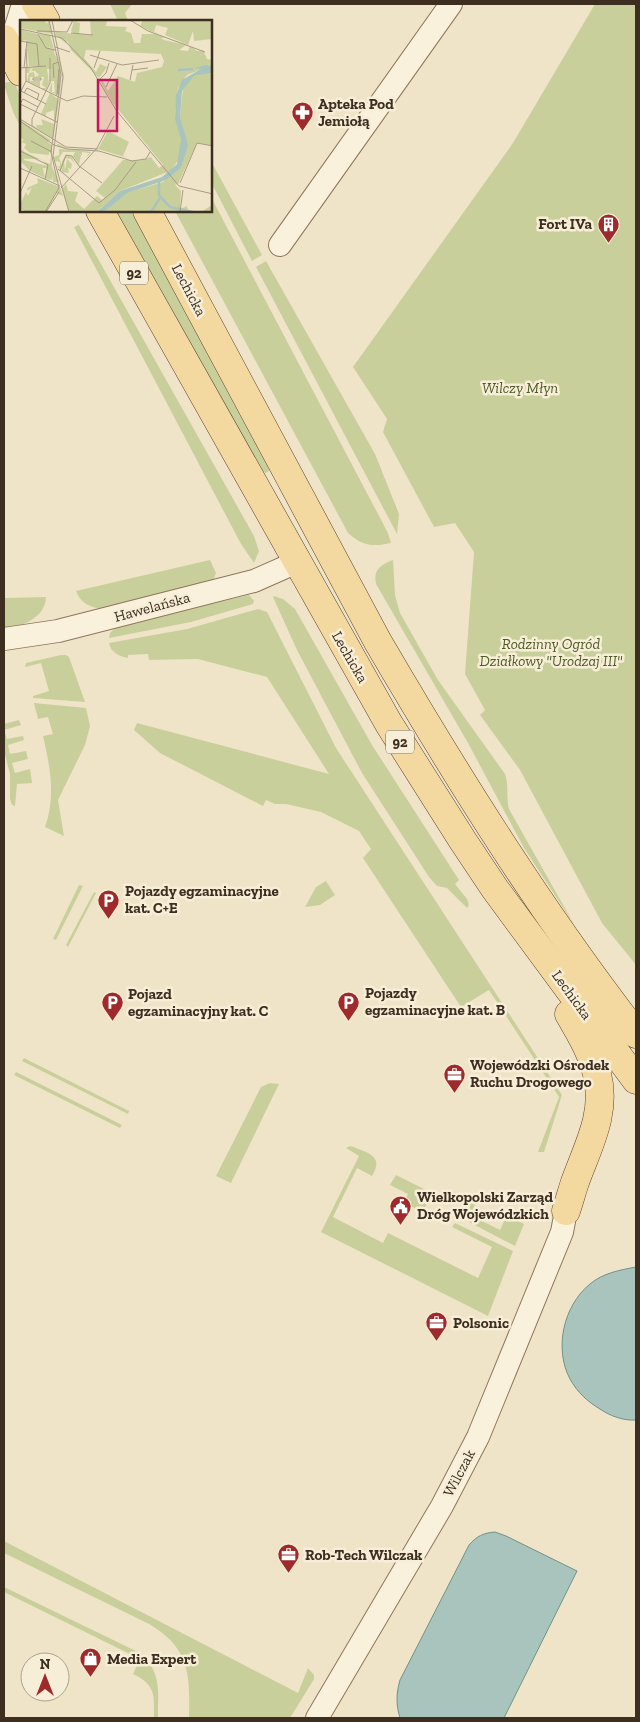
<svg xmlns="http://www.w3.org/2000/svg" width="640" height="1722" viewBox="0 0 640 1722" font-family="'Zilla Slab',serif">
<style>
.green{fill:#c9cf9b}
.water{fill:#a9c4bc;stroke:#6f938a}
.lines{fill:none;stroke-linecap:round;stroke-linejoin:round}
.minor-casing{stroke:#8d765c;stroke-width:24}
.major-casing{stroke:#5b4430;stroke-width:29}
.minor{stroke:#faf1dc;stroke-width:22}
.major{stroke:#f3d9a0;stroke-width:28}
.labels{text-anchor:middle;dominant-baseline:central;stroke-width:5;stroke-linejoin:round;paint-order:stroke}
.shield{fill:#f7eed8;stroke:#756857;stroke-width:1}
.shield-label{font-size:14px;font-weight:bold;fill:#3d2e20}
.poi-label{font-size:15px;font-weight:bold;fill:#3d2e20;stroke:#f7eed8;text-anchor:start}
.street-label{font-size:15px;fill:#3d2e20;stroke:#f7eed8}
.park-label{font-size:15px;font-style:italic;fill:#4d5a26;stroke:#f7eed8}
.inset-river{fill:none;stroke:#a9c4bc;stroke-width:2.5}
.inset-road{fill:none;stroke:#a89b85;stroke-width:1}
.view{fill:#c2185b;fill-opacity:0.15;stroke:#c2185b;stroke-width:2.5}
.inset-edge{fill:none;stroke:#3d2e20;stroke-width:2.5}
</style>
<rect width="100%" height="100%" fill="#f0e4c8"/>
<g class="green">
<polygon points="110,4 132,4 125,13 128,21 118,21"/>
<polygon points="595,4 636,4 636,965 602,923 520,770 480,715 485,710 465,674 474,552 455,523 434,527 383,432 387,419 353,367 513,143"/>
<polygon points="9,82 15,83 21,99 21,128 13,112 4,85 4,83"/>
<polygon points="211,161 262,255 252,261 211,182"/>
<path d="M211,197L388,533L391,543C373,547 362,546 348,533L175,211H211Z"/>
<polygon points="115,211 131,211 269,467 270,470 266,473 262,472 252,456 254,455 252,452 250,453"/>
<polygon points="79,225 254,536 259,551 254,563 241,544 74,227"/>
<polygon points="266,261 375,454 399,514 397,534 256,267"/>
<path d="M210,560L216,573L213,581L103,609C91,608 80,603 76,591Z"/>
<path d="M393,560L395,595L400,613L438,680L505,774C509,785 506,797 509,809L575,926L524,848L468,743L376,584C373,570 380,565 393,560Z"/>
<polygon points="249,595 254,601 253,604 191,622 109,638 110,633 117,626"/>
<polygon points="274,596 283,599 295,609 372,745 459,880 455,884 467,899 469,905 467,908 447,888 437,886 429,877 362,773 297,650 273,597"/>
<path d="M46,597C45,619 21,626 4,630V598Z"/>
<path d="M258,609L267,612L336,748L562,1095L544,1152H538L559,1097L489,990L461,1007L363,858L371,849L359,831L321,812L286,804H275L266,800L263,806L160,753L134,730L137,723L329,774L267,677L198,659L149,660L148,654L128,655V658C119,656 111,653 109,643L187,629Z"/>
<polygon points="61,655 66,655 69,657 85,702 33,698 33,696 49,691 41,663 25,667 26,663"/>
<path d="M34,703L86,708L90,726L85,745L58,800L64,836L45,827C56,797 50,766 43,736L53,734L48,717L38,719Z"/>
<polygon points="19,720 21,725 4,730 7,739 23,736 24,740 8,745 10,754 26,751 28,759 12,763 15,773 30,769 32,783 17,784 15,806 12,805 10,799 10,774 4,751 4,724"/>
<polygon points="326,881 335,895 320,905 305,907 316,887"/>
<polygon points="79,885 83,886 56,940 53,939"/>
<polygon points="94,892 96,893 68,947 66,945"/>
<polygon points="24,1058 129,1111 128,1114 22,1061"/>
<polygon points="16,1072 122,1125 120,1128 14,1075"/>
<polygon points="270,1083 279,1084 231,1183 216,1176 261,1087"/>
<path d="M350,1146C355,1147 360,1150 366,1152C378,1158 379,1164 372,1176L357,1168L333,1217L383,1243L388,1233L478,1278L492,1247L452,1227L455,1223L513,1251L488,1316L321,1232L359,1156L346,1148Z"/>
<polygon points="396,1175 432,1193 423,1212 404,1203 408,1194 390,1185"/>
<polygon points="450,1190 476,1203 472,1211 446,1196"/>
<polygon points="470,1215 500,1230 507,1215 524,1224 515,1246 469,1222 468,1219"/>
<path d="M4,1541L298,1693L308,1668L314,1675V1679L290,1718H189C190,1675 190,1648 149,1624L4,1553Z"/>
<path d="M4,1587L140,1653C162,1672 158,1692 158,1718H154C154,1695 156,1685 133,1674L140,1659L4,1592Z"/>
</g>
<g class="water">
<path d="M636,1267V1420C624,1421 610,1416 600,1409C588,1402 577,1392 570,1379C554,1349 563,1306 590,1284C603,1273 620,1270 636,1267Z"/>
<path d="M495,1532L506,1536L577,1571L504,1718H400C396,1705 396,1694 400,1680L469,1545C477,1536 483,1533 495,1532Z"/>
</g>
<g class="lines">
<defs>
<g id="minor">
<polyline points="9,49 23,4"/>
<polyline points="280,245 451,4"/>
<polyline points="4,639 58,631 254,581 297,562"/>
<polyline points="317,1718 442,1506 478,1437 562,1232 566,1211"/>
</g>
<g id="major">
<polyline points="36,4 46,21"/>
<polyline points="4,39 21,72"/>
<polyline points="100,211 389,724 463,841 495,889 636,1080"/>
<path d="M147,211L378,642C457,777 540,910 636,1034"/>
<path d="M566,1211C569,1202 572,1191 575,1182C588,1146 607,1113 597,1074C592,1053 580,1033 569,1014"/>
</g>
</defs>
<use href="#minor" class="minor-casing"/>
<use href="#major" class="major-casing"/>
<use href="#minor" class="minor"/>
<use href="#major" class="major"/>
</g>
<defs>
<symbol id="pharmacy-pin" viewBox="-11 -11 22 30"><path d="M0 17L-7.5 6A9.5 9.5 0 1 1 7.5 6Z" fill="#9e2a2b" stroke="#f7eed8"/><path d="M-2-6h4v4h4v4h-4v4h-4v-4h-4v-4h4Z" fill="#fff"/></symbol>
<symbol id="building-pin" viewBox="-11 -11 22 30"><path d="M0 17L-7.5 6A9.5 9.5 0 1 1 7.5 6Z" fill="#9e2a2b" stroke="#f7eed8"/><path d="M-4-6H4V6H1V3H-1V6H-4ZM-2.5-4.3h1.7v1.8h-1.7ZM.8-4.3h1.7v1.8H.8ZM-2.5-1h1.7V.8h-1.7ZM.8-1h1.7V.8H.8Z" fill="#fff"/></symbol>
<symbol id="parking-pin" viewBox="-11 -11 22 30"><path d="M0 17L-7.5 6A9.5 9.5 0 1 1 7.5 6Z" fill="#9e2a2b" stroke="#f7eed8"/><path d="M-3.5-5.5H1a3.5 3.5 0 0 1 0 7H-1V5.5H-3.5ZM-1-3.4V-.6H.8a1.4 1.4 0 0 0 0-2.8Z" fill="#fff"/></symbol>
<symbol id="office-pin" viewBox="-11 -11 22 30"><path d="M0 17L-7.5 6A9.5 9.5 0 1 1 7.5 6Z" fill="#9e2a2b" stroke="#f7eed8"/><path d="M-6-3h4V-5.5h4V-3h4V5H-6ZM-1-4.5V-3h2v-1.5ZM-6 0V1H6V0Z" fill="#fff"/></symbol>
<symbol id="civic-pin" viewBox="-11 -11 22 30"><path d="M0 17L-7.5 6A9.5 9.5 0 1 1 7.5 6Z" fill="#9e2a2b" stroke="#f7eed8"/><path d="M-.6-6.5H3V-4.5H.6V-3L4-1V1h2V6H-6V1h2V-1L-.6-3ZM-1.2 2.5V6h2.4V2.5Z" fill="#fff"/></symbol>
<symbol id="shop-pin" viewBox="-11 -11 22 30"><path d="M0 17L-7.5 6A9.5 9.5 0 1 1 7.5 6Z" fill="#9e2a2b" stroke="#f7eed8"/><path d="M-5-2.5h2.3a2.7 3.5 0 0 1 5.4 0H5L5.5 6h-11ZM-1.5-2.5h3a1.5 2.3 0 0 0-3 0Z" fill="#fff"/></symbol>
</defs>
<g fill-rule="evenodd">
<use href="#pharmacy-pin" x="290" y="100" width="25" height="34"/>
<use href="#building-pin" x="596" y="212" width="25" height="34"/>
<use href="#parking-pin" x="96" y="888" width="25" height="34"/>
<use href="#parking-pin" x="336" y="990" width="25" height="34"/>
<use href="#parking-pin" x="100" y="990" width="25" height="34"/>
<use href="#office-pin" x="442" y="1062" width="25" height="34"/>
<use href="#civic-pin" x="388" y="1194" width="25" height="34"/>
<use href="#office-pin" x="424" y="1310" width="25" height="34"/>
<use href="#office-pin" x="276" y="1542" width="25" height="34"/>
<use href="#shop-pin" x="78" y="1646" width="25" height="34"/>
</g>
<g class="labels">
<g class="shield">
<rect x="120" y="261.5" width="28" height="23" rx="4"/>
<rect x="386" y="730.5" width="28" height="23" rx="4"/>
</g>
<g class="shield-label">
<text x="134" y="273">92</text>
<text x="400" y="742">92</text>
</g>
<g class="poi-label">
<text x="318" y="104">Apteka Pod<tspan x="318" dy="17">Jemiołą</tspan></text>
<text x="592" y="224" text-anchor="end">Fort IVa</text>
<text x="125" y="891">Pojazdy egzaminacyjne<tspan x="125" dy="17">kat. C+E</tspan></text>
<text x="365" y="993">Pojazdy<tspan x="365" dy="17">egzaminacyjne kat. B</tspan></text>
<text x="128" y="994">Pojazd<tspan x="128" dy="17">egzaminacyjny kat. C</tspan></text>
<text x="470" y="1065">Wojewódzki Ośrodek<tspan x="470" dy="17">Ruchu Drogowego</tspan></text>
<text x="417" y="1197">Wielkopolski Zarząd<tspan x="417" dy="17">Dróg Wojewódzkich</tspan></text>
<text x="453" y="1323">Polsonic</text>
<text x="305" y="1555">Rob-Tech Wilczak</text>
<text x="107" y="1659">Media Expert</text>
</g>
<g class="street-label">
<text transform="translate(189 290) rotate(62)">Lechicka</text>
<text transform="translate(152 607) rotate(-15)">Hawelańska</text>
<text transform="translate(350 657) rotate(60)">Lechicka</text>
<text transform="translate(572 995) rotate(54)">Lechicka</text>
<text transform="translate(459 1473) rotate(-62)">Wilczak</text>
</g>
<g class="park-label">
<text x="520" y="388">Wilczy Młyn</text>
<text x="551" y="644">Rodzinny Ogród<tspan x="551" dy="17">Działkowy "Urodzaj III"</tspan></text>
</g>
</g>
<g transform="translate(20 20)">
<rect width="192" height="192" fill="#f0e4c8"/>
<path d="M0,0H24L27,4L29,0L32,14L0,8ZM70,0H87L86,6L107,7L105,11L111,13L114,23H120L122,14H135L146,17L141,18L144,20L166,25L159,30L168,31L170,26L177,31L183,30L187,39L192,40V47H177L182,49L167,55L158,68L155,94L161,120V137L150,151L100,171L77,192H49L42,169L46,164L48,171L58,172L55,181L64,189L77,176L82,180L85,178L76,171L103,140H120L128,135L119,141L131,137L139,148L143,145L93,83L95,87L80,61L82,59L88,71L98,56L115,62L117,53L142,47L144,41L141,34L66,30L64,38L76,52L80,44L87,47L79,58L51,30L47,20V24L35,15L36,12L55,14L51,11L54,1L60,3L59,14L71,15ZM123,0H192V19L174,21L173,11L168,25L145,15L148,8L136,5L134,12L143,15L130,11L120,6ZM1,10L18,14L22,19L19,14L30,15L34,29L25,26L34,30V38V32L39,44L37,32L44,54V63L43,50L41,46L40,76L29,71L32,62V72H35L34,61H30L31,49H27L29,63L26,70L22,68H26L22,65L24,57H10V61H20V67L7,61L9,53L14,52L15,57L19,55L15,51H11L13,48L10,49L9,53H7L6,48L19,47L9,46L6,21L9,20L0,21ZM192,53V126L177,123L158,164L155,165L161,171L160,189L167,186L168,190L181,192L192,185V190L188,192H84L106,173L143,162L161,148L167,125L160,97L163,67L174,56ZM30,73L39,80L33,119L13,107V105L17,108L16,105H23L21,99L34,104V90L26,93V96L21,94ZM0,100L31,120L28,122L32,126V147L39,162H33L32,154V160L26,159V148H23L25,158L10,151L0,141V135L3,134L0,133V128L1,131L4,129L3,131L22,140L18,139H4V140L27,146L23,141L30,144L31,137V133L29,132V135L10,133L4,128L6,124L0,122L5,121H0L4,120L1,118ZM88,111L109,122L103,136L108,138L78,129ZM36,123L49,129L74,130H59L71,132L66,138L69,133L62,132V137V135L57,134L61,135L59,145L53,136L55,132H43L39,138L42,145V141L46,135L52,137L55,144L51,139L46,138L44,142L45,150L47,139L52,144L51,149L48,148L49,153L41,152L43,146L40,151L39,147L36,148L38,153L36,147L40,146V142L35,141L34,137L39,135V129L54,130L38,126ZM17,158L40,167L43,176L36,173L26,192H7L0,189V184L6,172L8,176L12,167L8,171L7,168L18,163Z" fill="#c9cf9b"/>
<path d="M187,45L192,47V53L174,56L162,71L160,97L168,125L161,148L146,160L107,173L84,192H77L100,171L142,157L157,144L161,120L155,99L156,75L162,60L181,49L174,48Z" fill="#a9c4bc"/>
<path class="inset-river" d="M158,50L173,49M139,160V175L150,187L172,192M131,192L140,178"/>
<path class="inset-road" d="M32,0L43,57L33,136L49,192M110,0L128,11L185,32M0,9L42,18L71,48L96,90L159,166L193,174M17,11L47,12L53,0M51,13L73,15M18,14L26,28L35,30M0,21L17,24L19,47M35,27L50,32M6,29L7,47M70,35L102,45L139,40M0,48L26,46M4,48L7,21M74,48L80,31M112,50L128,48M13,58H21V60H13ZM34,58L33,44L39,42M79,60L86,53L89,43M110,60L113,45M6,61L47,81L63,76L87,77M86,67L97,44M1,71L26,84M1,71L6,61V48M4,73L7,68L19,74L17,80M36,76L38,72L39,62V49L37,73M0,84L37,102M0,84L3,79L18,87M0,99L46,127L78,129M0,101L34,125L47,129L79,131L112,141L126,139L130,132M12,106V99L30,63V38M11,121L32,132M0,131L28,145L25,159M59,146L82,163M0,148L40,166M38,149L79,183L95,170L116,142M40,151L46,135L52,136L59,146M160,163L177,123L193,126M41,168L77,128L94,96M0,173L12,146M25,192L39,168L31,132L41,55L29,0M26,192L39,172M160,192L163,170"/>
<path class="view" d="M78,60H97V111H78Z"/>
<rect width="192" height="192" class="inset-edge"/>
</g>
<rect width="640" height="1722" fill="none" stroke="#3d2e20" stroke-width="10"/>
<g transform="translate(45 1677)"><circle r="24" fill="#f7eed8" stroke="#ada18e"/>
<path d="M0-4L9 19L0 12L-9 19Z" fill="#9e2a2b"/>
<text y="-8" font-size="14" font-weight="bold" text-anchor="middle" fill="#3d2e20">N</text>
</g>
</svg>
